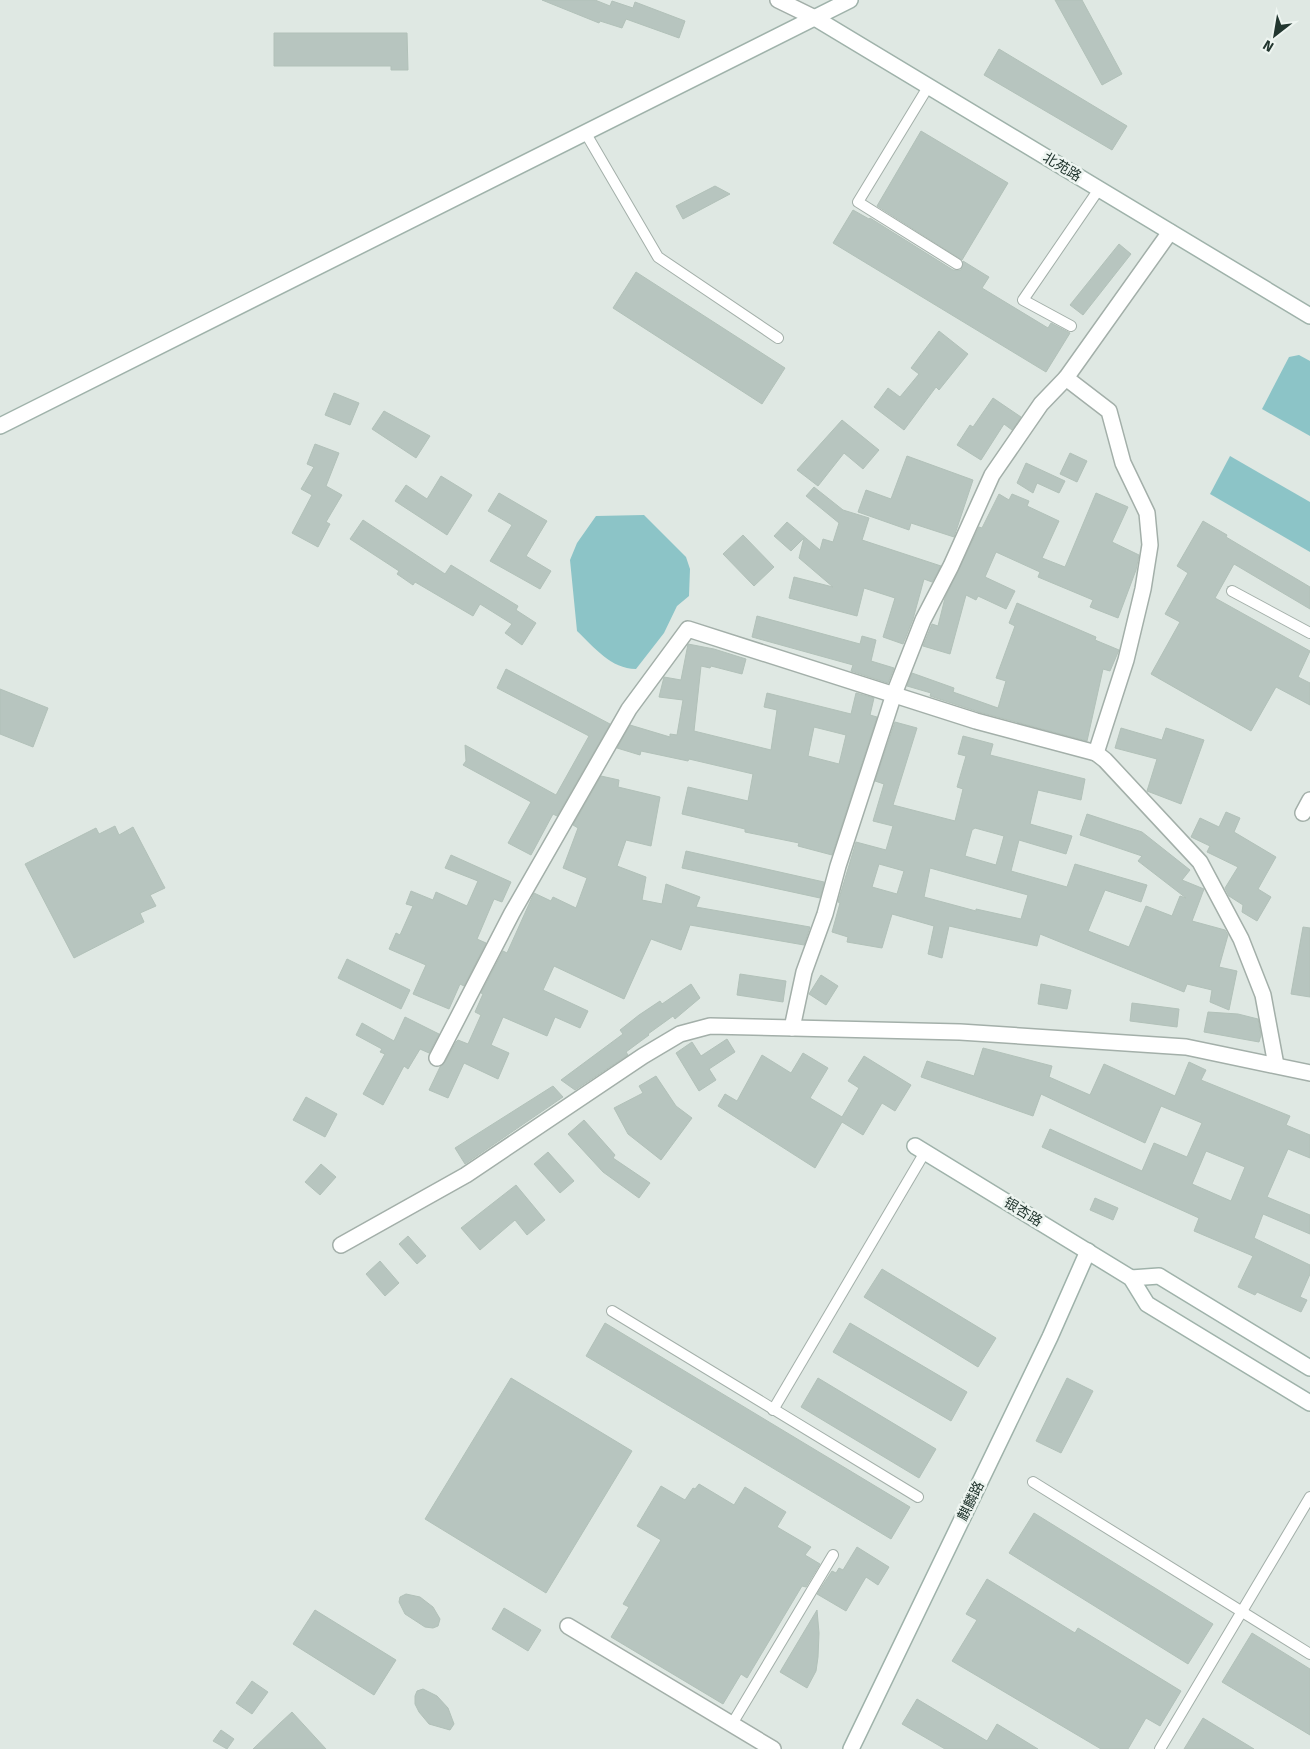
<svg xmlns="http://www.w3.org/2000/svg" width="1310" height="1749" viewBox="0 0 1310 1749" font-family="'Fira Sans','Noto Sans SC',sans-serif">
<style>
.water{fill:#8cc4c7}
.building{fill:#b7c5bf;stroke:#b2c1b9;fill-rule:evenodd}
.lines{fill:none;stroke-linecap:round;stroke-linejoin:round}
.lane-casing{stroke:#a3afa9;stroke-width:12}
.street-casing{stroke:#a3afa9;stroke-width:18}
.secondary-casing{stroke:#9fb2aa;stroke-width:18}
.lane{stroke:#fff;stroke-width:10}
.street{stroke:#fff;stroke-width:15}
.secondary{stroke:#fff;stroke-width:15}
.labels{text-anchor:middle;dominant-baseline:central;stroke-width:5;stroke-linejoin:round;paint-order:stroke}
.street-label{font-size:14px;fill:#22362f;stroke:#eef5f1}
</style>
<rect width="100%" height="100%" fill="#dfe8e3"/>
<g class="water">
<polygon points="1299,355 1310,361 1310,436 1262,409 1289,357"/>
<polygon points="1230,456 1310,502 1310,552 1210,494"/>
<path d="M644,515L686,557L690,569L689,596L677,606L664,633L636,669C611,669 594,647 577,631L570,560L577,543L596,516Z"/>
</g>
<g class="building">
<polygon points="542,0 595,0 610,6 612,1 633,8 635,2 685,21 679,38 626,19 622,28 600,21 599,23"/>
<polygon points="1055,0 1082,0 1122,74 1102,85"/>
<polygon points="274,33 407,33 408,70 391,70 391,66 274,66"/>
<polygon points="999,49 1127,126 1112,150 984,75"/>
<polygon points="921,131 1008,183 962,260 877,206"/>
<polygon points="715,186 730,194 683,219 676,206"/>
<polygon points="853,210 869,219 870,218 953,270 961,270 963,261 989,277 982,288 1048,328 1051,323 1070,333 1046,372 833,243"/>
<polygon points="1119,244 1131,254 1083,315 1070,305"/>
<polygon points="636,272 785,368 762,404 613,308"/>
<polygon points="939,331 968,354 939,390 936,387 904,430 874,407 888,388 900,397 919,374 911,368"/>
<polygon points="334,393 359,403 350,425 325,415"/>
<polygon points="993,398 1021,417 1012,430 1004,424 981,460 957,445 970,425 973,427"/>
<polygon points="384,411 430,436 416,458 372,429"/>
<polygon points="842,420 879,450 863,469 844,453 818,486 797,470"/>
<polygon points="315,444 339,453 326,486 342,495 326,522 330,524 318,547 292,533 312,495 301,489 314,467 307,464"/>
<polygon points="1070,453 1087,461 1077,482 1060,474"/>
<polygon points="907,456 973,480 954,537 911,523 909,530 858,512 866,490 891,499"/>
<polygon points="1026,463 1065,481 1059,493 1037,483 1033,493 1017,483"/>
<polygon points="441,476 472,495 447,535 395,501 406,485 427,499"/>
<polygon points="814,487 843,510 869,518 862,540 941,566 932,582 924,579 913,619 903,644 883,637 895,598 864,588 857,616 789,598 794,577 833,587 799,558 804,538 791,551 774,536 787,522 820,550 823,539 833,542 839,523 806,496"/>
<polygon points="499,493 547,521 526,556 551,571 540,589 490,561 512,525 488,511"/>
<polygon points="1096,493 1128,507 1112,542 1139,555 1136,570 1118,618 1090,607 1093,600 1038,577 1040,572 996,552 985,577 1015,591 1006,609 978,596 976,600 966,595 950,654 923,646 932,624 938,626 945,598 979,527 982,528 999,494 1009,500 1012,494 1029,501 1027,506 1059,521 1042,558 1065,567"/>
<polygon points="363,520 445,574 451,565 518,606 516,610 536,623 522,645 505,633 512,624 480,604 473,616 415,582 413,585 397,574 399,571 350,539"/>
<polygon points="1203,521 1227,535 1226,537 1310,587 1310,609 1234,564 1215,598 1310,651 1298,677 1310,683 1310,705 1276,687 1251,731 1151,674 1180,622 1165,614 1188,573 1177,566"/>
<polygon points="743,535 774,567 754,586 723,554"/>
<polygon points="1017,603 1096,637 1095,640 1119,650 1110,671 1103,669 1087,741 979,712 930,696 931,693 907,686 912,673 954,688 953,692 998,708 1006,681 996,678 1015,626 1009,623"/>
<polygon points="757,616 860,644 862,636 876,640 871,661 894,668 888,683 851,671 853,665 752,637"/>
<path d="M688,644L714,649L746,659L742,674L711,666L710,668L701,666L694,731L771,750L777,710L764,707L767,693L851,714L856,693L874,698L870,715L877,717L832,855L798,846L799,843L745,832V829L682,814L688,787L748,801L753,774L689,759L688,761L641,751L640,755L617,748L630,725L670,737V734L677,735L683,700L659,697L664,677L681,680ZM814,727L846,735L839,764L808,756Z"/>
<polygon points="506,669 610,724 557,816 553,814 531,855 508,843 531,802 463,765 466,761 465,745 556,795 589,736 497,688"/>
<polygon points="0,689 48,708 33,747 0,734"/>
<path d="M895,722L917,728L893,805L955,821L963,789L957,787L966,756L958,754L963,736L993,744L990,755L1085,779L1081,800L1038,790L1030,824L1072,836L1066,854L1019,840L1011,871L1067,887L1075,864L1147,885L1141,902L1105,890L1088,931L1129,947L1146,906L1172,916L1180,896L1186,898L1138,861L1142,856L1080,835L1087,814L1142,832L1190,870L1182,880L1204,889L1192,921L1225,930L1228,935L1219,967L1237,971L1229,1010L1210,1002L1212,990L1187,984L1184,992L1040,934L1037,946L949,926L942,958L928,954L934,926L892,914L882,948L847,942L848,937L832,932L840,903L838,902L856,842L886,850L893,826L873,821L884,784L875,781ZM975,828L1004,836L996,865L965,856L972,830ZM879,864L904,871L897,894L872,887ZM930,868L1028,895L1021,919L976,909V911L924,897Z"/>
<polygon points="1121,728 1162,740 1166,728 1204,740 1181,804 1147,791 1157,759 1115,748"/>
<polygon points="601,776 619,780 618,787 660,797 651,846 626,840 617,866 646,877 642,900 662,904 666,884 700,897 696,907 810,927 804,945 690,925 681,950 651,939 624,999 554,966 543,990 588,1011 580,1028 555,1017 547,1036 503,1017 491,1045 509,1053 498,1079 464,1063 448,1098 429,1090 440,1067 445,1062 456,1042 458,1040 468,1044 481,1015 475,1012 483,994 481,993 503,951 507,953 534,893 551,901 553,897 576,908 587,878 563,868 578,828 573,825"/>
<polygon points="1226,812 1240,818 1234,832 1276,857 1258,889 1271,897 1257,921 1242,912 1243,905 1229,896 1225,888 1238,867 1207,852 1210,846 1191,837 1200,818 1219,827"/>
<polygon points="115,826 119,835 133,827 165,888 150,895 156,906 140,913 144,922 74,958 25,864 96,828 99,834"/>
<polygon points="686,851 824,882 820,898 682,868"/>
<polygon points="451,855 511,882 502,902 494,899 477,939 486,943 464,986 460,984 449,1009 413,994 426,965 389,949 396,933 400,935 413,906 406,904 411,891 433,900 436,892 467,906 478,881 445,868"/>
<polygon points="1303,927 1310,928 1310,997 1291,994"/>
<polygon points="347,959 410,990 401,1009 338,978"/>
<polygon points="740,974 786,981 783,1002 737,995"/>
<polygon points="821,975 838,986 826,1005 809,994"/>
<polygon points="691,984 700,998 675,1019 673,1016 648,1034 649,1035 626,1052 628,1055 575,1090 561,1080 623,1034 620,1030 639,1015 660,1001 662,1004"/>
<polygon points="1041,984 1071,990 1067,1009 1038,1004"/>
<polygon points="1132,1003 1179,1009 1177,1027 1130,1021"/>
<polygon points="1208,1012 1238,1014 1258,1019 1261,1035 1259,1042 1204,1032"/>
<polygon points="405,1017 439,1034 429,1053 420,1049 408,1069 404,1066 383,1105 363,1094 385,1054 380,1052 382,1049 356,1035 362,1023 394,1041"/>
<polygon points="727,1039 735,1052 709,1069 716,1080 699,1091 676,1053 692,1042 701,1056"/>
<path d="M983,1048L1052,1066L1049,1077L1090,1095L1104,1064L1175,1096L1189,1062L1206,1070L1201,1080L1290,1116L1286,1125L1310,1135V1158L1288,1149L1267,1197L1310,1215V1234L1263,1214L1254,1238L1310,1265V1274L1300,1297L1307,1300L1301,1312L1257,1292L1255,1295L1238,1287L1253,1256L1194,1231L1199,1218L1042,1147L1050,1129L1142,1171L1154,1143L1187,1157L1202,1123L1161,1106L1145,1143L1041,1094L1033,1116L921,1077L927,1061L974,1076ZM1206,1151L1245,1167L1231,1201L1192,1184Z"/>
<polygon points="803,1053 828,1068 810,1098 842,1117 859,1088 848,1081 864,1056 911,1085 895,1111 882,1103 863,1135 842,1122 815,1168 718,1106 725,1094 737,1101 762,1055 791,1073"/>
<polygon points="656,1076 676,1106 692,1118 661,1160 628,1134 614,1108 643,1093 639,1086"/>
<polygon points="553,1086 563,1097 465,1164 455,1148"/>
<polygon points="306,1097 337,1114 325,1137 293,1120"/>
<polygon points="584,1120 615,1155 613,1158 650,1183 639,1198 603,1172 568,1134"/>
<polygon points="548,1152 574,1181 560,1193 534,1164"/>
<polygon points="321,1164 336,1177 320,1195 305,1182"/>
<polygon points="516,1185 545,1220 527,1235 515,1220 480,1250 461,1228"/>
<polygon points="1095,1198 1118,1208 1113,1220 1090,1210"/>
<polygon points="408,1236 426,1256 417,1264 399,1244"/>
<polygon points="380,1261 399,1283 385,1296 366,1274"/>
<polygon points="882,1269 996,1338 978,1367 864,1297"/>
<polygon points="605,1323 910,1507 891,1539 586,1356"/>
<polygon points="850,1323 967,1392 951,1421 833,1352"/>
<polygon points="511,1378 632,1451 546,1593 425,1519"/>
<polygon points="818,1378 936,1449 919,1478 801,1407"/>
<polygon points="1067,1378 1093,1391 1061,1453 1036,1441"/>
<polygon points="699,1484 734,1505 745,1487 786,1512 777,1527 811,1547 805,1555 820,1564 806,1587 802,1586 747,1678 741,1674 723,1704 611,1637 629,1607 623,1604 661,1540 637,1526 661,1486 685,1500 693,1488 695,1489"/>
<polygon points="1034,1513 1213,1624 1188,1664 1009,1553"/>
<polygon points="857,1547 889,1567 878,1585 866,1577 846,1611 817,1594 832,1571 836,1573 839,1568 843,1570"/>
<polygon points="987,1579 1075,1633 1078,1628 1181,1691 1160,1726 1146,1718 1128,1749 1101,1749 952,1661 977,1620 966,1614"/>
<polygon points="406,1594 420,1597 433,1607 440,1619 438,1626 433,1628 425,1627 405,1614 399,1602 400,1597"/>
<polygon points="504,1608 541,1630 528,1651 492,1629"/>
<polygon points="315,1610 396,1660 374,1695 293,1644"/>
<polygon points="817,1610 819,1633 818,1657 816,1671 807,1688 780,1672"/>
<polygon points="1252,1633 1310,1669 1310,1735 1222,1682"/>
<polygon points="252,1681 268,1692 252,1714 236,1703"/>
<polygon points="423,1689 437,1696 448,1708 454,1724 450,1730 429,1724 419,1712 415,1704 415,1696 417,1691"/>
<polygon points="917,1699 987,1741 997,1724 1038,1749 945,1749 902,1724"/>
<polygon points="292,1712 326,1749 253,1749 279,1724"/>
<polygon points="1203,1718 1254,1749 1184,1749"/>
<polygon points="221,1730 234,1739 227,1749 213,1741"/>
</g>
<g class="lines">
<defs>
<g id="lane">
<polyline points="928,87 858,202 957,264"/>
<polyline points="585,132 658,257 778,338"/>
<polyline points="1071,326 1023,300 1099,189"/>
<polyline points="1232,591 1310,633"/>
<polyline points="612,1311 918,1497"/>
<polyline points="773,1410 925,1152"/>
<polyline points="1033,1482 1310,1654"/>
<polyline points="732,1724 833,1555"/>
<polyline points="1160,1749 1310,1497"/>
</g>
<g id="street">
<polyline points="778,0 815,18"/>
<polyline points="1170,232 1066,378 1109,411 1123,463 1147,513 1150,545 1143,589 1126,660 1096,753 1105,760 1200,862 1241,939 1263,995 1276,1065"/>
<polyline points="1303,813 1310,800"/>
<polyline points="792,1028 804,972 825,914 838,866 894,694 923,620 951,566 992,475 1041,404 1066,378"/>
<polyline points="437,1058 512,913 629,709 688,629 976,721 1096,753"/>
<polyline points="341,1245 466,1175 643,1056 680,1034 710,1026 960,1032 1186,1047 1310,1073"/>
<polyline points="568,1626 773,1749"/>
</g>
<g id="secondary">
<polyline points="815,18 1310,316"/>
<polyline points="0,426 850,0"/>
<polyline points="915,1146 1131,1278 1147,1304 1310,1403"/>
<polyline points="1131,1278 1159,1276 1310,1368"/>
<polyline points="851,1749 1050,1337 1088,1251"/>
</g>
</defs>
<use href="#lane" class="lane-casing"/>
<use href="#street" class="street-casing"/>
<use href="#secondary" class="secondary-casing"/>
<use href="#lane" class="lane"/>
<use href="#street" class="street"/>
<use href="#secondary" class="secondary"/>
</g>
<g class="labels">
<g class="street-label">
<text transform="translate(1062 167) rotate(31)">北苑路</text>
<text transform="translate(1023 1212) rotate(31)">银杏路</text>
<text transform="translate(971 1501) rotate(-64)">麒麟路</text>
</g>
</g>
<g transform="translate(1275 35) rotate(211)" stroke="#eef5f1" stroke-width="4" paint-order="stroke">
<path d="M0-4L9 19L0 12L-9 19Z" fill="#22362f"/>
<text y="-8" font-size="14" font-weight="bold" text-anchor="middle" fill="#22362f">N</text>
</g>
</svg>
